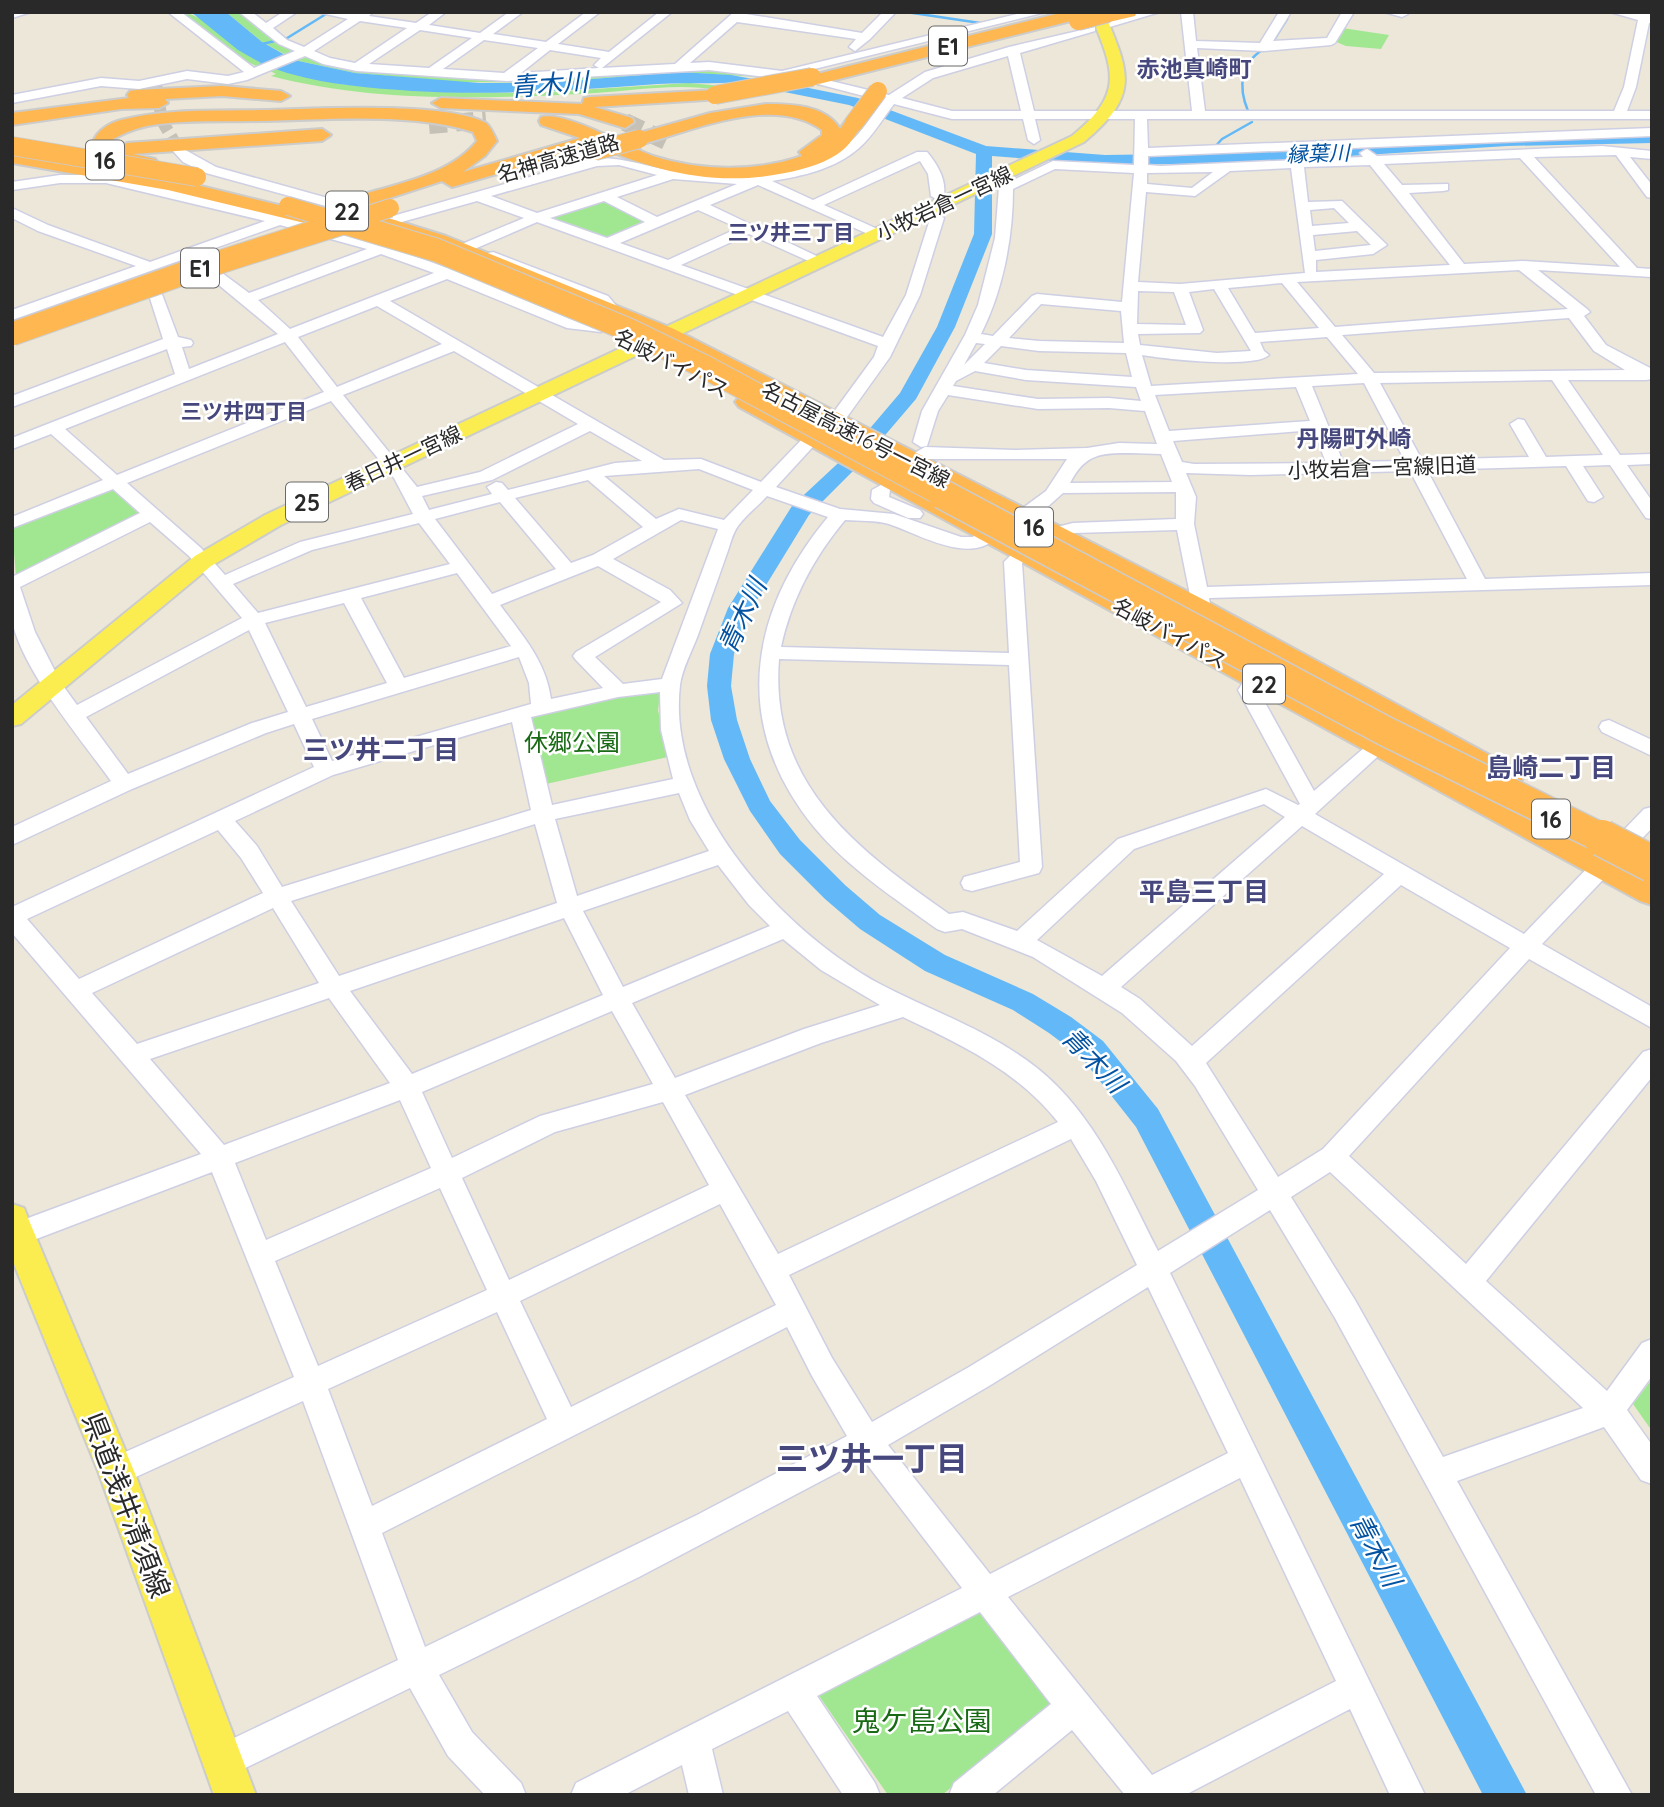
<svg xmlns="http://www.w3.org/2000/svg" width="1664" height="1807" viewBox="0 0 1664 1807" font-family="Quicksand,'Noto Sans JP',sans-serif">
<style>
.green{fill:#a1e791}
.water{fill:#63b9f7}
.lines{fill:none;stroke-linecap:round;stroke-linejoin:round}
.stream{stroke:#63b9f7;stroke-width:2.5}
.river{fill:#63b9f7;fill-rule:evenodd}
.minor-tunnel{stroke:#c5c1b6;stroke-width:12;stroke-dasharray:12 6;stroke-linecap:butt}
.highway-tunnel{stroke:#c5c1b6;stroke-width:18;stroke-dasharray:18 9;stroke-linecap:butt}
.minor-casing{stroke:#cecfe3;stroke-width:3}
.major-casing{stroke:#ccc;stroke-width:4}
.highway-casing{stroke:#ccc;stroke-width:4}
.minor{fill:#fff;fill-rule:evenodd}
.major{fill:#fbed50;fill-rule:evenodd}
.highway{fill:#ffb751;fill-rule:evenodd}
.highway-bridge-far3-casing{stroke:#ccc;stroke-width:20;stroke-linecap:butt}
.highway-bridge-far2-casing{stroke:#ccc;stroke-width:25;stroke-linecap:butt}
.highway-bridge-far1-casing{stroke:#ccc;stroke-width:32;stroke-linecap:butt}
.highway-bridge-casing{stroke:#ccc;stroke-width:39;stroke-linecap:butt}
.highway-bridge-far3{stroke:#ffb751;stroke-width:18}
.highway-bridge-far2{stroke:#ffb751;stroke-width:23}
.highway-bridge-far1{stroke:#ffb751;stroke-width:29}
.highway-bridge{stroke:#ffb751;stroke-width:36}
.labels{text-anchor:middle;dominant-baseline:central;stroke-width:5;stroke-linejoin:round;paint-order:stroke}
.far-water-label{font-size:21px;font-style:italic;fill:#0453a2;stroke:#fff}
.far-street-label{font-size:21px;fill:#292929;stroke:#fff}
.far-neighbourhood-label{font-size:21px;font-weight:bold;fill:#46477c;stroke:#fff}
.shield{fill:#fff;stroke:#696969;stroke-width:2}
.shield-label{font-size:23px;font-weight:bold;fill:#292929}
.far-quarter-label{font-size:23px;font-weight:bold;fill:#46477c;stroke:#fff}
.park-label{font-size:24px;fill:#196a14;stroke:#fff}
.water-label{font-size:26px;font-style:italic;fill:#0453a2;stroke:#fff}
.neighbourhood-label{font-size:26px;font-weight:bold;fill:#46477c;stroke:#fff}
.near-street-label{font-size:28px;fill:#292929;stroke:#fff}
.near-park-label{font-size:28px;fill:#196a14;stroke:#fff}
.near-neighbourhood-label{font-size:32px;font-weight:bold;fill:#46477c;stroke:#fff}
</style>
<rect width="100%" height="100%" fill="#ece7d9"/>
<g class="green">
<path d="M177,12C207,12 233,48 262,63L256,66L250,63L244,64Z"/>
<polygon points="226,12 239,12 293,50 286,55 262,42"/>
<polygon points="1342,28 1389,35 1381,49 1346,46 1334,41"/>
<polygon points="309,57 323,62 471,78 690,67 786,79 680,72 542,83 458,82 355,73 294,60"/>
<path d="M273,68L340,84L438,92L532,93L688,83L723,86L719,90C674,82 626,92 580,94C479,99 370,102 271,76L276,74L268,70Z"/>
<polygon points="603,199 649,222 605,241 544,217"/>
<polygon points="112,488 138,513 16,577 12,528"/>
<polygon points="661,689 658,710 668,757 546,784 527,714"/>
<polygon points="1652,1379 1652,1431 1633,1404"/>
<polygon points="981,1612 1052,1706 942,1795 888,1795 817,1693"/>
</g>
<path class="water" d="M191,12H226L262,42L294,60L355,73L480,83H542L680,72L731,75L759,80C725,85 692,82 658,84C576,90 495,96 412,91C371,88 330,85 291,74C278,71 268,63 255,67L261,63L238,50Z"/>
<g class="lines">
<g class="stream">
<polyline points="689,12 704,12"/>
<polyline points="906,12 980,23"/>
<polyline points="284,40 326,14"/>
<polyline points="1272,43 1287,19"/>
<polyline points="262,44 275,41"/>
<path d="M1248,111C1238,87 1240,63 1264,49"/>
<polyline points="1213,149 1222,139 1252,122"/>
<polyline points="1205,159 1209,154"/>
</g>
<polygon class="river" points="759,78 858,98 986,146 1105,155 1240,153 1507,136 1652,133 1652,143 1507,146 1240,163 1105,165 992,156 992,234 955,327 916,399 863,461 809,515 752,608 734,654 731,686 737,720 750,759 770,801 800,840 845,885 880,915 945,955 1033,994 1071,1017 1103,1041 1158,1109 1527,1795 1483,1795 1136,1127 1081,1057 1049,1033 1013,1010 925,971 860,929 825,899 780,854 750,811 724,759 711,720 707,686 710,654 728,608 792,506 849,453 900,393 937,327 974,234 976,154 849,105 754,86 751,83 754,80"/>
<polyline class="minor-tunnel" points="156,85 162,121 180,151"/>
<g class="highway-tunnel">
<polyline points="625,122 666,141"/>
<polyline points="429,125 486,120"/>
</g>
<defs>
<g id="minor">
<polygon points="12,12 31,12 12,18"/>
<path d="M168,12H181L254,68L295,51L279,44L239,12H252L266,23L283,12H297L273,28L287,40L304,47L348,19L317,12H373L369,16L416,23L432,12H446L429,25L480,33L509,12H523L493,34L546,42L586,12H600L558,44L609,52L659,12H672L602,68L675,64L734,12L862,33L883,12H896L870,39L855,51L849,47L856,39L737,22L690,63L709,62L782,71L1025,12H1046L798,73L889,95L925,72L1009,47L1095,27V31L1020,53L1034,111H1192L1181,12H1193L1196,41L1260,43L1279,12H1291L1273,41L1327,38L1342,12H1354L1335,43L1331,45L1264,51L1197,48L1205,111H1614L1624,87L1638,20L1610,12H1652V23H1649L1636,87L1627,111H1652V119H1147L1148,148L1652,128V136L1148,156V165L1161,166L1363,157L1360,153L1367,149L1377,156L1602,146L1652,151V159L1630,157L1652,185V198L1647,197L1616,155L1534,157L1637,268L1652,269V277L1538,270L1587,309L1590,312L1584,316L1606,345L1652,369V379L1646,380H1568L1620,455L1652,454V464L1627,465L1652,501V519L1646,518L1610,465L1583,466L1603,497L1594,502L1588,501L1566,466L1427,470L1485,579L1652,573V585L1209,598L1211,610L1202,616L1193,610L1177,530L1074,533L1055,538L1046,533L1049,529L1073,523L1176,519V492L1063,493L1044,510L1022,522L1013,517L1016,513L1046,491L1067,459H914L911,455L925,447L1014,450L1087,448L1119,443L1157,444L1145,411L1109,408L1038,409L948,395L938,411L927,446L921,447L913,442L922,411L965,335L978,305L995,238L999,187L1053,161L1134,165L1135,119H1035L1040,140L1034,144L1028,140L1023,119H952L894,104C883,118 873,136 859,148C835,169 803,176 772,181L813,200L917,152H927C938,165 948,182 943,199L938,200L931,196L928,174L920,161L824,205L882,231L884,234L877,238L758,185L710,205L827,261L825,264H815L749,234L681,265L883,337L906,295L930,219L919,211L926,207L944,218L920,295L890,357L842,424L836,425L828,420L874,357L878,346L537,222L472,250H462L460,247L462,244L524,218L477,201L391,225L384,221L386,218L596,158C624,157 647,167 675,171C732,180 802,182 849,143C862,132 873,114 883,101L814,83L709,70L507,81L357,71L323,64L305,56L247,80L228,84L187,79L139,89L101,86L12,103V95L101,78L139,81L187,71L228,76L244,72ZM360,21L407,28L355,63L330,58L314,51ZM420,30L472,38L429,68L369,64ZM484,40L538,48L504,73L443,69ZM550,50L601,58L594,65L599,68L521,73ZM1008,56L1021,111H952L902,98L933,78ZM1520,158L1620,267L1522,261L1464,264L1409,193L1443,191L1448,190V184L1402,185L1384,164ZM619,165L657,175L537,213L491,196L597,166ZM1370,165L1450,265L1316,272V260L1373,254L1387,245L1342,201L1308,202L1304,167ZM1291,168L1305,273L1180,284L1138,282L1146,192L1195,196L1230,171ZM1055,169L1134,173L1122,302L1037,294L1032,296L993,336L981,334C1003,290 1013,238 1013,189ZM1213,172L1192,188L1147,184V173ZM673,179L737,184L657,217L617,197ZM604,201L645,222L607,238L550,218ZM1334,208L1349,223L1312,226L1310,210ZM698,210L738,228L668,260L620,243ZM1357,231L1371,245L1315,251L1313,235ZM1519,270L1568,309L1335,327L1297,282ZM1282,283L1319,328L1255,333L1228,288ZM1214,289L1251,351L1217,353L1140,345L1138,334L1200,333L1203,330L1189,292ZM1138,291L1174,292L1186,325L1137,324ZM1041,304L1121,311L1124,343L1039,341L1009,338ZM1569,318L1594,351L1625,370L1374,373L1342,335ZM1327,337L1358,374L1151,386L1142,355C1165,359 1254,369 1269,355L1264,351L1260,342ZM976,343L985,344L964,365ZM1001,346L1039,351L1126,353L1132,377L1026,370L984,363ZM975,371L1026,380L1136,387L1141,401L1109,398L1038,399L953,386L956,381ZM1552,380L1603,455L1546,457L1524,420L1518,419L1510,424L1529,457L1422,460L1380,383ZM1364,383L1405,461L1343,462L1312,386ZM1296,387L1310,421L1169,431L1155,395ZM1314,430L1326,463L1194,464L1182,462L1173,441ZM1131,453L1161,454L1172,482L1070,483C1085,454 1100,453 1131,453ZM1410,471L1467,579L1207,587L1194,524L1196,497L1186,473L1250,475Z"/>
<polygon points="1140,12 1160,12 1103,29 1097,26"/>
<polygon points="1384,12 1406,12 1408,14 1402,17"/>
<polygon points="180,147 216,167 367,209 369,212 362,216 206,173 183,162 173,151"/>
<path d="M60,175H106L287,217L386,246L453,270L575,321L606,324L609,327L601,332L567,328L447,279L390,301L664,460L701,459L761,482L806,435L812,434L820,439L776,487L840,509L894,514L961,537H972L990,530L999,535C972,567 919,534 889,524C875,520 859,521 845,520C814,557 791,600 781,647L1009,653L1004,562L1017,549H1029L1032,553L1022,563L1042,867L1039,873L972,891L964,889L961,883L964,877L1020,862L1009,665L779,659C769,785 858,850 949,914L963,912L1017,931L1118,839L1266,789L1298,805L1300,804L1238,690L1248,675H1262L1265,679L1258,690L1314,791L1371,742H1385L1388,747L1315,814L1524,934L1644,809L1652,807V828L1542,944L1652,1007V1028L1529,959L1349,1156L1466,1264L1643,1052L1652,1049V1077L1486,1281L1607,1391L1642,1343L1652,1339V1376L1627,1410L1652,1445V1484L1641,1480L1604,1427L1457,1481L1632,1795H1596L1335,1318L1270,1210L1170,1273L1425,1795H1390L1350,1709L1185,1795H1125L1072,1730L993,1795H949L954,1783L1051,1704L980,1612L817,1696L875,1783L880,1795H843L788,1711L712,1749L723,1795H689L682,1765L624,1795H571L576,1783L962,1588L863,1459L639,1577L439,1675L472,1732L521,1783L526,1795H485L448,1756L410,1688L235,1773L223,1778L211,1773L206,1761L211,1749L398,1660L303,1401L127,1481L116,1485L105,1481L101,1471L105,1461L294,1377L212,1172L18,1246L12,1244V1224L201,1154L12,933V907L314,767L294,724L266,733L132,789L12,845V827L111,781C81,739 26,675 13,625C10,610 12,592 12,577L140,513L113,489L12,528V517L103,480L51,434L12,449V438L175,374L167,349L12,407V396L163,339L148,292L150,289H160L178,337L191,340L193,343L191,346L182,347L189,369L278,334L208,276L206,273L208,270H218L249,293L367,249L280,225L12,320V310L136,266L38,231L12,218V208L48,225L150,262L265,221L106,183H60L12,190V182ZM381,254L434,273L290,329L258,300ZM377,306L442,344L337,387L298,337ZM285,342L324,392L117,475L65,429ZM454,351L578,424L480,472L417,487L343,395ZM331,401L394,478L413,514L300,542L225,575L201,548L127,483ZM590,431L642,461L615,463L508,490L502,483L496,482L487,487L492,494L429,510L422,496L492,480ZM699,469L753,490L724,520L679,509L656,519L604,476ZM588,480L643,527L593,555L571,563L515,498ZM767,496L828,517C748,613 731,725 814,827C848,868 894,898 937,929L945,932L962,929L1033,957L1122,1013L1176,1061L1195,1086L1258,1190L1158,1251C1125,1187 1095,1114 1037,1068C989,1030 931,1011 878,983C781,929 666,805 680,685C682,669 692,651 698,635C707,609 717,582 726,556C730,546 732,534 738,526C746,515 758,506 767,496ZM500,502L556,569L492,594L435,519ZM681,520L718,529L662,679L623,684L595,657L682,603L670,590L613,559ZM150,522L189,556L242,618L77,705L61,683L35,632L20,587ZM419,523L450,564L258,613L233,584L312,550ZM598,566L661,602L576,652L573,656L576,660L603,688L551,699C546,661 522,635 500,605ZM457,573L511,646L404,678L361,598ZM344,603L387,683L306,707L265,623ZM249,630L288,712L252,723L128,774L86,717ZM519,657L529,683L531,704L332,761L312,719ZM660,692L661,730L673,779L552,805L531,717L618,697ZM512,722L531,810L282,887L257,846L235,821L333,775ZM679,793L690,820L709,851L577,896L555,819ZM1264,804L1285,817L1102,976L1037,940L1134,849ZM535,824L557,903L339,976L291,901ZM1302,826L1384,874L1192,1046L1140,999L1121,987ZM218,830L241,858L263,893L79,979L27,919ZM718,865L749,905L770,926L623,987L583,911ZM1401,885L1510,948L1323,1149L1278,1177L1206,1063ZM273,908L319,983L137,1044L92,993ZM564,918L603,995L412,1074L350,991ZM783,939L821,970L880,1005L804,1029L675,1078L632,1003ZM329,998L390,1083L224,1145L150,1059ZM612,1011L653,1084L540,1116L452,1158L422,1092ZM903,1017C960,1044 1018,1071 1058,1122L778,1254L685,1095L821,1043ZM400,1100L431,1168L266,1240L235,1163ZM663,1102L709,1185L509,1280L462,1178L555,1132ZM1071,1139L1096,1181L1137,1265L969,1367L872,1422L832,1358L789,1275ZM1330,1172L1583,1408L1443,1457L1355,1300L1291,1197ZM440,1188L487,1290L318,1366L275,1261ZM720,1204L776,1305L571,1407L520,1301ZM1148,1287L1228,1453L990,1574L888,1445L989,1386ZM497,1312L547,1419L372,1506L328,1389ZM787,1327L812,1376L847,1436L697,1515L425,1647L382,1533ZM1240,1478L1336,1681L1152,1775L1008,1597Z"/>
<polygon points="493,252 608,296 619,309 616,312 606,312 598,302 488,259 486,256 488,253"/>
<polygon points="881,485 890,490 889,497 920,510 923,514 920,518 908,518 874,503 871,499 872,490"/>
<polygon points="1609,720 1652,740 1652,756 1602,732 1599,727 1602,722"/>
</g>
<g id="major">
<path d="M1090,12H1104C1130,74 1140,95 1084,142L281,525L211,566L21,724L12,726V705L195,556L265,515L1072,136C1126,92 1113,70 1090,12Z"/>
<polygon points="12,1204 24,1208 28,1218 134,1471 256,1795 214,1795 98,1471 12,1259"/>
</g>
<g id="highway">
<polygon points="1064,12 1093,12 1091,16 819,84 810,79 813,75"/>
<polygon points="1108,12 1137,12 1135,16 1109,22 1101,17"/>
<polygon points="222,86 281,91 290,96 281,101 222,96 165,99 168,103 159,108 121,109 12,125 12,113 129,98 127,95 130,91 136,90"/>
<polygon points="715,90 724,95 721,99 594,107 632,118 634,122 625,128 579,114 441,108 432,103 441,98 582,104 584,98 590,97"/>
<path d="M766,104C791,104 826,105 840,129L847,119L854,117L863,123C857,132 852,142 844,149C828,163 805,169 785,173C716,187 654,172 591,143L589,147L459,185L452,187L442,181L368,205L361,203L358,199L361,195C400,183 451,174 477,141L473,132C412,112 325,120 260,121C227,122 192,120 159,124C142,126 128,131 113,139V142L118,148L127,143L322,129L331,135L322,141L133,154L155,159L158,163L155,167C142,170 115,165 104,156C100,153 96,146 93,142C97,130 110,123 121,120C167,108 217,111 264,110C314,109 445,101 486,123C491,127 494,135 497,141L485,156L463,172L580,138L541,125L539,121L541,117C566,111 627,147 653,156C699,171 756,172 802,156L799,152L822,135V130C772,94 693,131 639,145L630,139L632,135L710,113Z"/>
<polygon points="12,151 168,178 328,217 331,221 328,225 321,227 168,190 12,163"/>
<polygon points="337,202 446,236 674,329 1212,604 1519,771 1523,778 1519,785 1508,789 1497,785 1192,616 658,339 432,244 330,212 327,208 330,204"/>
<polygon points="747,395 755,397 1652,878 1652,905 1640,901 739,407 735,402 739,397"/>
</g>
</defs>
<use href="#minor" class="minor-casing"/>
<use href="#major" class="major-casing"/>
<use href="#highway" class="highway-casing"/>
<use href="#minor" class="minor"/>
<use href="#major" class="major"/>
<use href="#highway" class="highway"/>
<defs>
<g id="highway-bridge-far3">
<polyline points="1078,21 1108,13"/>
<polyline points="715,95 812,77"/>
<polyline points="854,123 878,91"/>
<polyline points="12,146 197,177"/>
<polyline points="595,151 639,139"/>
<polyline points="288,206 337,221"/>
<polyline points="350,221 390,208"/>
</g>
<g id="highway-bridge-far2">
<polyline points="332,219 436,250 629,330 703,366 945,496"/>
<polyline points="12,334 182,274 355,219"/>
</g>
<polyline id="highway-bridge-far1" points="942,494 1385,731 1606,840"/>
<polyline id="highway-bridge" points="1602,838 1652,864"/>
</defs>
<use href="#highway-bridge-far3" class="highway-bridge-far3-casing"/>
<use href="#highway-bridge-far2" class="highway-bridge-far2-casing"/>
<use href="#highway-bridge-far1" class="highway-bridge-far1-casing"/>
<use href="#highway-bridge" class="highway-bridge-casing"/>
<use href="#highway-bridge-far3" class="highway-bridge-far3"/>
<use href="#highway-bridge-far2" class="highway-bridge-far2"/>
<use href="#highway-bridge-far1" class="highway-bridge-far1"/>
<use href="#highway-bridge" class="highway-bridge"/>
</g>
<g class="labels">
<g class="far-water-label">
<text transform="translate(1318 153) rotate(-2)">縁葉川</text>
</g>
<g class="far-street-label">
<text transform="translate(558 158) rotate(-16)">名神高速道路</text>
<text transform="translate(944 203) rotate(-25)">小牧岩倉一宮線</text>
<text transform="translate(672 363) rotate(27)">名岐バイパス</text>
<text transform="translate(856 434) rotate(27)">名古屋高速16号一宮線</text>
<text transform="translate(403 458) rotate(-25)">春日井一宮線</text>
<text transform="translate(1382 467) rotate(-2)">小牧岩倉一宮線旧道</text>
<text transform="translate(1170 633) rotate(28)">名岐バイパス</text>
</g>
<g class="far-neighbourhood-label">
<text x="791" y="232">三ツ井三丁目</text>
<text x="244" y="411">三ツ井四丁目</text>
</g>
<g class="shield">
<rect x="929" y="26.5" width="38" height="39" rx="5"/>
<rect x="86" y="140.5" width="38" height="39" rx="5"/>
<rect x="326" y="191.5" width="42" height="39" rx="5"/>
<rect x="181" y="248.5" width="38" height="39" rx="5"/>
<rect x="286" y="482.5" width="42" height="39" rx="5"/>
<rect x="1015" y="507.5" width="38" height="39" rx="5"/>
<rect x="1243" y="664.5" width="42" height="39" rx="5"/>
<rect x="1532" y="799.5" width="38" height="39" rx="5"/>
</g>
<g class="shield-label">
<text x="948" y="46">E1</text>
<text x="105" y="160">16</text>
<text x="347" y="211">22</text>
<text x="200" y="268">E1</text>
<text x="307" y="502">25</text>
<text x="1034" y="527">16</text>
<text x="1264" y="684">22</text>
<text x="1551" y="819">16</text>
</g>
<g class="far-quarter-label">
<text x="1194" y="68">赤池真崎町</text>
<text x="1354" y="438">丹陽町外崎</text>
</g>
<g class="park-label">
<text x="572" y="742">休郷公園</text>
</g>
<g class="water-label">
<text transform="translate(549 84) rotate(-4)">青木川</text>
<text transform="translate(742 616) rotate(-65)">青木川</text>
<text transform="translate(1094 1060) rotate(46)">青木川</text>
<text transform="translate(1376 1550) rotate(62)">青木川</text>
</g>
<g class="neighbourhood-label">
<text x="381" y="749">三ツ井二丁目</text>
<text x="1551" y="767">島崎二丁目</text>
<text x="1204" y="891">平島三丁目</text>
</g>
<g class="near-street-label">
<text transform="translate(127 1505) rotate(69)">県道浅井清須線</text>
</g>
<g class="near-park-label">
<text x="922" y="1720">鬼ケ島公園</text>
</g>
<g class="near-neighbourhood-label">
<text x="872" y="1458">三ツ井一丁目</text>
</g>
</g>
<rect width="1664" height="1807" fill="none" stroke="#292929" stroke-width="28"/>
</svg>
